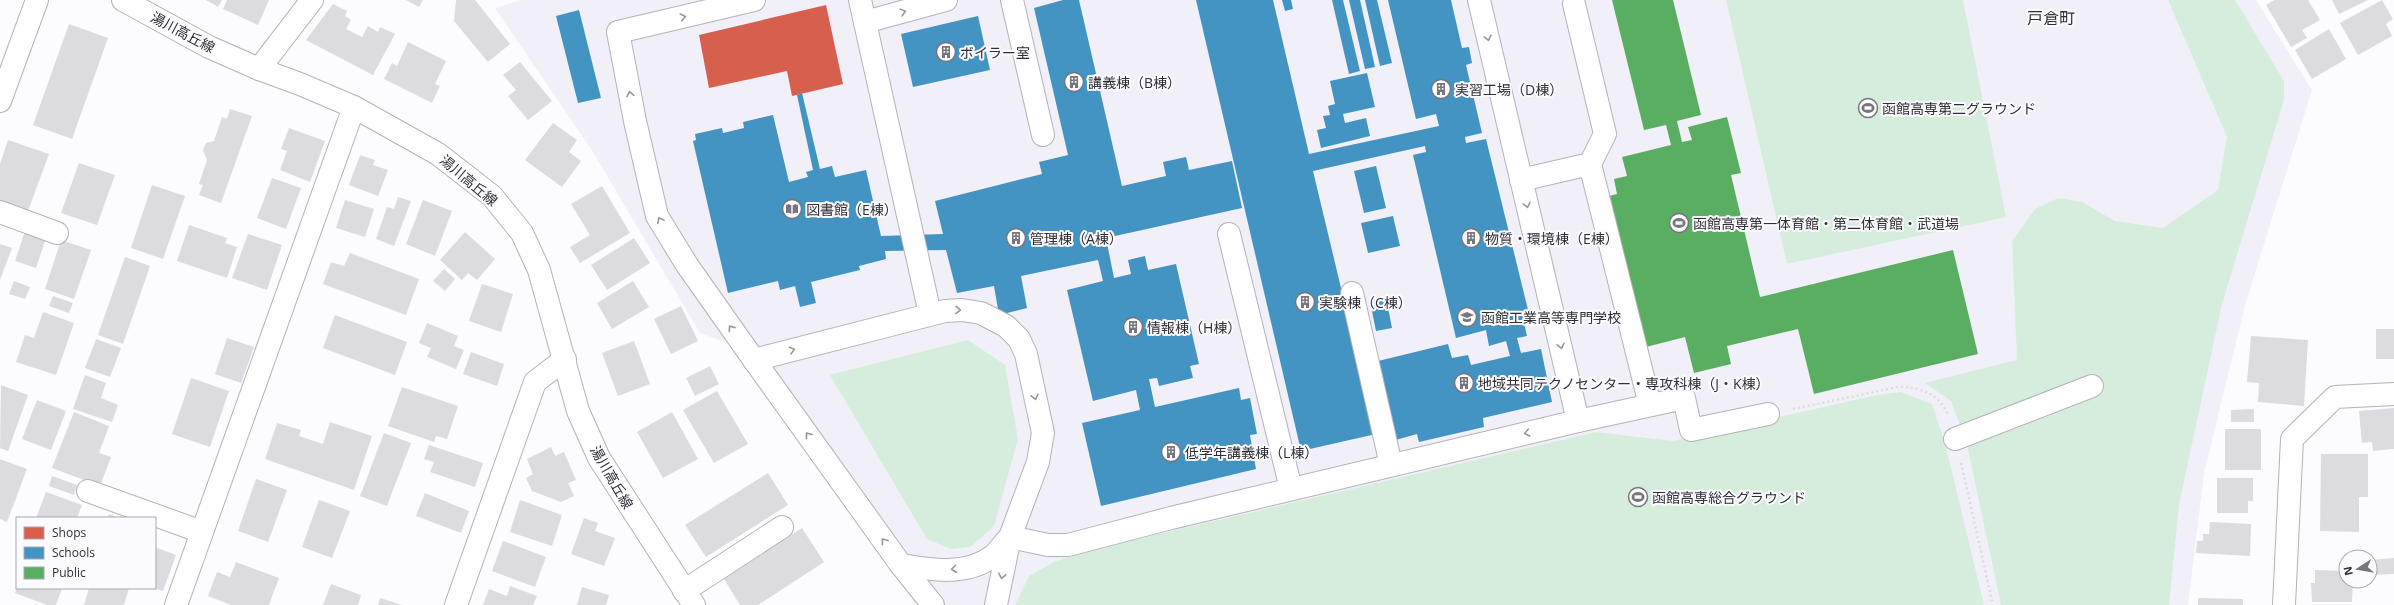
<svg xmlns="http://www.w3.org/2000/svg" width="2394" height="605" viewBox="0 0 2394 605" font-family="'Open Sans','Noto Sans JP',sans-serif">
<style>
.built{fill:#f1f0f9}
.green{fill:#d6eddd}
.shops{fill:#d6604d}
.schools{fill:#4393c3}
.public{fill:#5aae61}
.building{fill:#dcdbdf}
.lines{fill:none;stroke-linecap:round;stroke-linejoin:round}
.minor-casing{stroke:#b3b2b7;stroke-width:24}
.path{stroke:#dcdcdc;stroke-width:2.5;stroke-dasharray:2 3;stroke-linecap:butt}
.minor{stroke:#fffeff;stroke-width:22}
.oneway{stroke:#97969a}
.labels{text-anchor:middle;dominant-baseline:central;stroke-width:4;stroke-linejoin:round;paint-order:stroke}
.street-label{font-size:14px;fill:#2f2e34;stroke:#fbfafe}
.poi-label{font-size:14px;fill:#2f2e34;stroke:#fbfafe;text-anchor:start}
.quarter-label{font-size:16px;fill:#2f2e34;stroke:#fbfafe}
</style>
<rect width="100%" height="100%" fill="#fcfbfd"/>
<polygon class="built" points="521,0 2256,0 2312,90 2246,302 2204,473 2188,605 916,605 733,345 700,333 593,152 495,8"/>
<g class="green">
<polygon points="1726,0 1963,0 2006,217 1787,264"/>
<polygon points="2168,0 2235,0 2284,81 2284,100 2222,304 2179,505 2169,605 2001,605 1967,445 1951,401 1925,383 2017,360 2012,241 2035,209 2058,198 2082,202 2115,221 2163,228 2218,190 2227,137"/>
<polygon points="968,340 1005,365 1018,439 994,526 970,547 951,549 927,539 830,375"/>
<polygon points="1901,392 1932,404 1945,443 1984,605 1015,605 1029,576 1054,562 1086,551 1596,432 1673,441 1877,395"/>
</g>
<polygon class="shops" points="826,5 843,84 792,96 787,71 709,88 699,35"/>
<g class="schools">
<polygon points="1063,0 1079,0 1122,186 1166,176 1163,162 1186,157 1189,170 1232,161 1242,208 1106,238 1114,278 1131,274 1128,260 1145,256 1148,270 1176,264 1199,364 1190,366 1193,378 1159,386 1157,378 1149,379 1155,407 1239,388 1241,400 1250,398 1257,434 1250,435 1256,469 1101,506 1082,423 1140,410 1136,390 1093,401 1067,290 1103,281 1098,260 1021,276 1027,308 999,315 994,286 957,293 946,250 885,251 886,259 859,266 860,270 811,282 816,303 800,307 795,286 780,290 778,281 728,293 693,141 696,140 695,134 722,128 723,133 744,128 743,122 773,115 789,182 808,177 806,172 813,170 797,95 802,93 820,169 832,166 835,177 866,170 881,236 943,234 935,201 1042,174 1039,162 1068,155 1034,8"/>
<polygon points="1196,0 1273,0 1309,154 1439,126 1436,114 1416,119 1388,0 1451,0 1462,48 1469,47 1472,63 1466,65 1482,133 1465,137 1466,143 1486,139 1531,322 1524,323 1527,336 1517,338 1521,353 1541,349 1552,402 1483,418 1484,427 1419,442 1417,434 1392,441 1374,362 1448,344 1452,358 1468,355 1471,365 1510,356 1506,341 1489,346 1486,330 1456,338 1413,155 1426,152 1425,146 1313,171 1376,434 1301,451"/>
<polygon points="1282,0 1291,0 1293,9 1285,11"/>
<polygon points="1332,0 1343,0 1360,71 1349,74"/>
<polygon points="1349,0 1360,0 1375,67 1365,69"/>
<polygon points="1365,0 1377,0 1392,63 1380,66"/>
<polygon points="579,10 601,98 578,103 556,16"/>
<polygon points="978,16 990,70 913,87 901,34"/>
<polygon points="1367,73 1375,107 1343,114 1345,123 1366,118 1370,136 1321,148 1317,130 1326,128 1323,116 1330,115 1328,106 1335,104 1330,81"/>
<polygon points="1376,166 1386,208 1364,213 1354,171"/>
<polygon points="1393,216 1400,246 1368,253 1361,223"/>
<polygon points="1386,297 1392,328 1376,331 1370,301"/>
</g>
<polygon class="public" points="1612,0 1673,0 1701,115 1677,121 1682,142 1692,140 1688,127 1727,117 1741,173 1731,175 1760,297 1953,250 1978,354 1814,394 1798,329 1727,346 1731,364 1694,373 1685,337 1646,347 1609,196 1617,194 1614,179 1627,176 1622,157 1671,145 1666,125 1644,130"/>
<g class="building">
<polygon points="206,0 222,0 218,7"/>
<polygon points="227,0 269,0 258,25 223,9"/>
<polygon points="406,0 423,0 419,7"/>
<polygon points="456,0 475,0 510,44 488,62 454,21"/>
<polygon points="2274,0 2308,0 2320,20 2302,30 2307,38 2291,47 2266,5"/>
<polygon points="2332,0 2368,0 2339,14"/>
<polygon points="2382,0 2393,19 2386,24 2392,36 2358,55 2340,23"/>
<polygon points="333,4 347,11 345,16 351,20 346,29 362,37 368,26 378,32 380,27 395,34 373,75 306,40"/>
<polygon points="69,24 108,38 72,139 33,125"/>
<polygon points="2329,29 2346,59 2312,79 2295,50"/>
<polygon points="408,42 446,61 435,84 440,86 432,103 384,79 392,63 397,66"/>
<polygon points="520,62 552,101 528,120 508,96 516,90 503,75"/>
<polygon points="230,109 252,116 221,203 199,195 203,185 199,184 207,160 203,150 206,143 214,141 222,117 227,119"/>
<polygon points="553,123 577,140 569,152 581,161 562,187 525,160"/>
<polygon points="289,128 325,141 310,182 280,170 287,151 281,149"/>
<polygon points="8,140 49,154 28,211 0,201 0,164"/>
<polygon points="360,155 375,160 373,165 388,170 378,196 349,185"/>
<polygon points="79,163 115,175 97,225 61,213"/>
<polygon points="272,178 301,188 286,229 257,218"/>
<polygon points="152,185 185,196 163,259 131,248"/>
<polygon points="602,186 630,233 580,263 570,247 590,235 571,204"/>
<polygon points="398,197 411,201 394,246 376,239 387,207 394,209"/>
<polygon points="345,200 374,209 365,237 336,228"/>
<polygon points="423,200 452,211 435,256 406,244"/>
<polygon points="189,225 227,238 225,243 237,247 227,278 177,261"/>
<polygon points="25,231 46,238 36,268 15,261"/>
<polygon points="465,232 495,259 477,280 468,273 462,280 440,260"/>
<polygon points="248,234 282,245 267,290 232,278"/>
<polygon points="634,238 650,263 607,290 591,265"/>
<polygon points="61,240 91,250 74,299 45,289"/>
<polygon points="0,244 12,248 0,280"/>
<polygon points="350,253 419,279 406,315 323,284 331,262 344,266"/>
<polygon points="125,257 150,266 123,344 98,335"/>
<polygon points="444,269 455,279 445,291 433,281"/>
<polygon points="14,281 30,287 25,299 9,294"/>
<polygon points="633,281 649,307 612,329 597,303"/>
<polygon points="482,284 513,294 501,332 469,321"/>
<polygon points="53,296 73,303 69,313 49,306"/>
<polygon points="681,306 698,341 671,354 654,319"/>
<polygon points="43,312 74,323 56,375 16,362 25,335 34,338"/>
<polygon points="335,315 407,342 395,375 323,348"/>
<polygon points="427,323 458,336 454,346 464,350 456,369 427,357 431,348 419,343"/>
<rect x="2376" y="329" width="18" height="30"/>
<polygon points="2251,336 2308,340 2304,406 2258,402 2259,383 2247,382"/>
<polygon points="227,338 254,347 241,383 215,374"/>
<polygon points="96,339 121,348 110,377 85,368"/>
<polygon points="634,341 650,384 618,396 602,353"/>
<polygon points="471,352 504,364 497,386 463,374"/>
<polygon points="710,366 719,384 695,396 686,378"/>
<polygon points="85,375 106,383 101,398 118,405 112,422 73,409"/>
<polygon points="191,378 229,391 210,447 172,434"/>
<polygon points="1,385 28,395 8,451 0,448"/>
<polygon points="402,387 458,406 447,439 436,436 434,442 388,426"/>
<polygon points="717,391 748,444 714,463 683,410"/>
<polygon points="37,400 66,411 51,450 22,439"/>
<polygon points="2394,408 2394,449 2373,451 2372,442 2362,443 2359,411"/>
<polygon points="2254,409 2254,422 2231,422 2231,410"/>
<polygon points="74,412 109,426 99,453 111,457 100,486 52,468"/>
<polygon points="672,412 698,459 663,478 637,432"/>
<polygon points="330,422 372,436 354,490 265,459 277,423 301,430 299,436 323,444"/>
<rect x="2225" y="429" width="36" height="41"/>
<polygon points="384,433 411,443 387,506 360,496"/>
<polygon points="429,445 483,463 475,487 430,472 434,462 424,459"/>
<polygon points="551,447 555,456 564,452 576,480 568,483 574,496 561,502 532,491 526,478 533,474 527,459"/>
<polygon points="2321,454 2368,454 2368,497 2359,497 2359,532 2320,531"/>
<polygon points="0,459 27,469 7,522 0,519"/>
<polygon points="768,473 788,505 706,557 685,525"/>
<polygon points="52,476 77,485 74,495 49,486"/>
<polygon points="2217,478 2253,478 2253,501 2248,501 2248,513 2217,513"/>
<polygon points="256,479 287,490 268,542 238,531"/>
<polygon points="46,492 82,505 77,518 36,518"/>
<polygon points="425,493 469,511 461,533 416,516"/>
<polygon points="319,500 350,511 332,558 302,547"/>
<polygon points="520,500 562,515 552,546 510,532"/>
<polygon points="109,514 120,518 108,518"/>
<polygon points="584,518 598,523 595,531 615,538 604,566 571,554"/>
<polygon points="2210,522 2251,524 2250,556 2196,553 2197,541 2203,541 2203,534 2209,534"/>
<polygon points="802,528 824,562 758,605 740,605 724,579"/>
<polygon points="503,541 546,557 535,587 492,571"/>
<polygon points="155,547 176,555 163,591 155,588"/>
<polygon points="2394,558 2394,574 2371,575 2370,560"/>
<polygon points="236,562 279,578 269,605 231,605 208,596 217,572 230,577"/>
<polygon points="2315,570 2346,571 2346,581 2353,581 2352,602 2312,602 2311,583 2315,583"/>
<polygon points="331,584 361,595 358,605 323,605"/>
<polygon points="510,586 537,596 533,605 483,605 489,589 507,596"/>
<polygon points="582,587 609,595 606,605 577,605"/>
<polygon points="17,588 62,588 56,605 47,605 15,593"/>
<polygon points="89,588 129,588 124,605 84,605"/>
<polygon points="380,598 402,605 378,605"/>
<polygon points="2198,598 2243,599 2243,605 2198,605"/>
</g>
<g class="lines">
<defs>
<g id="minor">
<polyline points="123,0 209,47 259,69 300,84 354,107 438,154 492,196 522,233 539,270 578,411 599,458 694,605"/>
<polyline points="754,0 618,32 635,121 657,216 687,265 754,360 901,565 933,605"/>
<polyline points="860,0 930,314"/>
<polyline points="1012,0 1043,135"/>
<polyline points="1574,4 1605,134 1590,164"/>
<polyline points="865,22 946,0"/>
<polyline points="259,69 312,0"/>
<polyline points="0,101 37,0"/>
<polyline points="1521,180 1590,164 1650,405"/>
<polyline points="0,212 57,233"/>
<polyline points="1229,234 1291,489"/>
<polyline points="1352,293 1391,465"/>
<polyline points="754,360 945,311 962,310 981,313 1006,326 1019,339 1026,354 1043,433 1038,462 1010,537 996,605"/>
<polyline points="1578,421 1684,398 1691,430 1768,414"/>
<polyline points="1955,439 2092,386"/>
<polyline points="88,491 202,532"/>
<path d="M901,565C931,570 967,576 993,556C999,551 1004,543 1010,537L1048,545H1068L1171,518L1578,421L1479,0"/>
<polyline points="684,591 782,527"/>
<polyline points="176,605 354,107"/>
<polyline points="456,605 535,382 565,359"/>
<polyline points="2284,605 2292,439 2335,397 2394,394"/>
</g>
</defs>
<use href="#minor" class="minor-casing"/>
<g class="path">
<path d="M1793,409L1898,387C1921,387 1937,393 1948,414"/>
<polyline points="1961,463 1993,605"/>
</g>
<use href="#minor" class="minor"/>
</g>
<defs><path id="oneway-chevron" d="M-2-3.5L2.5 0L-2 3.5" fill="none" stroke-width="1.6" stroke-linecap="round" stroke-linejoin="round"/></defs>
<g class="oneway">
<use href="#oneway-chevron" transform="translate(903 12) rotate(-15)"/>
<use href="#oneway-chevron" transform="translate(683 17) rotate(-13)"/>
<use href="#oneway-chevron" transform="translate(1488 38) rotate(77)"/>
<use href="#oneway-chevron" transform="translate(630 94) rotate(-101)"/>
<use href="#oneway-chevron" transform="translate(1527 205) rotate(77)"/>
<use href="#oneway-chevron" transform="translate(660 220) rotate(-118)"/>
<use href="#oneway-chevron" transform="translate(958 310) rotate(1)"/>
<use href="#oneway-chevron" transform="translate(731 328) rotate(-125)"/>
<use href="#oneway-chevron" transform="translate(1561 346) rotate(77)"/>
<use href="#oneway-chevron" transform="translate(792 350) rotate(-15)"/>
<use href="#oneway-chevron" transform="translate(1035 397) rotate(77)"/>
<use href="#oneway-chevron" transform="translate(1527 433) rotate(167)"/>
<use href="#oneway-chevron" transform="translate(808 435) rotate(-126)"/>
<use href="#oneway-chevron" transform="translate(884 541) rotate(-126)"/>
<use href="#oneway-chevron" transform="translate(954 569) rotate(173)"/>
<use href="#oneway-chevron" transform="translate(1002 576) rotate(102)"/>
</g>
<defs>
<symbol id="building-ring" viewBox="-11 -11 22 22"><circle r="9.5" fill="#fbfafe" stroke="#77767a" stroke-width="1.5"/><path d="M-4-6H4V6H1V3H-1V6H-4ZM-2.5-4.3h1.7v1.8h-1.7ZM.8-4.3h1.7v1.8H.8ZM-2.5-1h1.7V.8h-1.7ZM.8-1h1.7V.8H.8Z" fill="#77767a"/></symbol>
<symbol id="stadium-ring" viewBox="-11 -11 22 22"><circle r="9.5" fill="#fbfafe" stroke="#77767a" stroke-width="1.5"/><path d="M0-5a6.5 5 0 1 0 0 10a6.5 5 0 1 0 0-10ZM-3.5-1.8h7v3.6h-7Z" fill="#77767a"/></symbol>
<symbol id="library-ring" viewBox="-11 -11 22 22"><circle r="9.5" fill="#fbfafe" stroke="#77767a" stroke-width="1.5"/><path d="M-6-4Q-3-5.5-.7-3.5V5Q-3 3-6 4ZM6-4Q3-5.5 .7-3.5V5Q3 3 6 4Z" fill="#77767a"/></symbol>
<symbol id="university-ring" viewBox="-11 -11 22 22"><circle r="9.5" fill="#fbfafe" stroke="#77767a" stroke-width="1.5"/><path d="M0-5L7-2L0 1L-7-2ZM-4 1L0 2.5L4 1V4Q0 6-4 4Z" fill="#77767a"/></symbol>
</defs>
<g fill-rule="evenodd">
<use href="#building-ring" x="935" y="41" width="22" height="22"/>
<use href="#building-ring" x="1063" y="71" width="22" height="22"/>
<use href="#building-ring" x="1430" y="78" width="22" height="22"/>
<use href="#stadium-ring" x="1857" y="97" width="22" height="22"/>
<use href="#library-ring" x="781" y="198" width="22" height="22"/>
<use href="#stadium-ring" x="1668" y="212" width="22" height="22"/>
<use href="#building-ring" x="1005" y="227" width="22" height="22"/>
<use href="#building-ring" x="1460" y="227" width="22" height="22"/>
<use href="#building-ring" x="1294" y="291" width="22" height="22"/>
<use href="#university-ring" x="1456" y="306" width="22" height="22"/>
<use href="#building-ring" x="1122" y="316" width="22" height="22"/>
<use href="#building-ring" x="1453" y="372" width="22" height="22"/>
<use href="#building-ring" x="1160" y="441" width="22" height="22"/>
<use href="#stadium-ring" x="1627" y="486" width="22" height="22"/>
</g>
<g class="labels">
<g class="street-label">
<text transform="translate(183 32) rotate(28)">湯川高丘線</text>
<text transform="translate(469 180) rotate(40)">湯川高丘線</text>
<text transform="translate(612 477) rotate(60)">湯川高丘線</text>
</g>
<g class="poi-label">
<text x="960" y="52">ボイラー室</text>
<text x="1088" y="82">講義棟（B棟）</text>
<text x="1455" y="89">実習工場（D棟）</text>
<text x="1882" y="108">函館高専第二グラウンド</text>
<text x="806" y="209">図書館（E棟）</text>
<text x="1693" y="223">函館高専第一体育館・第二体育館・武道場</text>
<text x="1030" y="238">管理棟（A棟）</text>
<text x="1485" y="238">物質・環境棟（E棟）</text>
<text x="1319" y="302">実験棟（C棟）</text>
<text x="1481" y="317">函館工業高等専門学校</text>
<text x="1147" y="327">情報棟（H棟）</text>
<text x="1478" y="383">地域共同テクノセンター・専攻科棟（J・K棟）</text>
<text x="1185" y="452">低学年講義棟（L棟）</text>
<text x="1652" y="497">函館高専総合グラウンド</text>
</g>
<g class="quarter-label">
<text x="2051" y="18">戸倉町</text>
</g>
</g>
<rect x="16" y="517" width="140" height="72" fill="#fbfafe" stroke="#a9a8ad"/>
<rect x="24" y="527" width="20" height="12" fill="#d6604d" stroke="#a9a8ad"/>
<text x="52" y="537" font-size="12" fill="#2f2e34">Shops</text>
<rect x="24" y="547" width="20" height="12" fill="#4393c3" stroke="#a9a8ad"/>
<text x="52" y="557" font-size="12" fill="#2f2e34">Schools</text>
<rect x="24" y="567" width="20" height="12" fill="#5aae61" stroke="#a9a8ad"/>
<text x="52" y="577" font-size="12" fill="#2f2e34">Public</text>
<g transform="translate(2358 569) rotate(258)"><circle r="19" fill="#fbfafe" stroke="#a9a8ad"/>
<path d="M0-3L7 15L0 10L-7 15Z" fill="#77767a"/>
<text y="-6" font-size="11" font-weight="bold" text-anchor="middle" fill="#2f2e34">N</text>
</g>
</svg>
